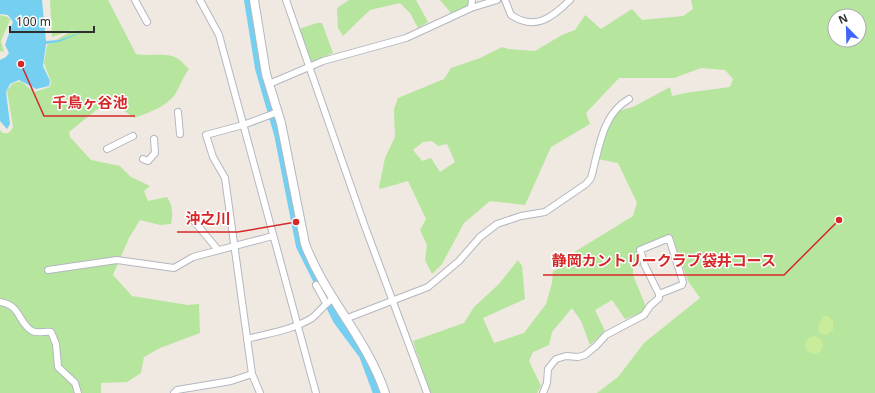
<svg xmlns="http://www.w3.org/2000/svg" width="875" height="393" viewBox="0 0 875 393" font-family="'Noto Sans','Noto Sans JP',sans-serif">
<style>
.green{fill:#b6e59e;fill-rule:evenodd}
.pitch{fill:#c9ec9a}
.water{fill:#75cff0}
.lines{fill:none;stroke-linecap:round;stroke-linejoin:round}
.river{stroke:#75cff0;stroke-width:10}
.minor-casing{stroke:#b4b7c1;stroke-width:8}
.tertiary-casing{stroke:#b4b7c1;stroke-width:10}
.minor{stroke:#fff;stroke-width:6}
.tertiary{stroke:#fff;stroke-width:8}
.leader{fill:none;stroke:#d62828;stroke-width:1.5}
.callout-dot{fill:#d62828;stroke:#fff;stroke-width:1.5}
.callout-label{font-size:15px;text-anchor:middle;font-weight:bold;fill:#d62828;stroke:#fff;stroke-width:3;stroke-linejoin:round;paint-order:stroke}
</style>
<rect width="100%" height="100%" fill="#efe9e1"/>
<g class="green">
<path d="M50,0H108L136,54C149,57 164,52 177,58C181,60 185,66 189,69C182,78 179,90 173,97C163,108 148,113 134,118L118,106L114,94V100L95,111L69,132L70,137L91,160L120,166L131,177L150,186L144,191L148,201L167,197C173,206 173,214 171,224L160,225L140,220L129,238L113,275L132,296L188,305L199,304L200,333L160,348L144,357L141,373L127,382L101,383V393H0V130L3,133C8,134 10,133 13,127L7,91C11,85 14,81 22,82L34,92L50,87L51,82L44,63L47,45L75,29L52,37Z"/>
<polygon points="349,0 416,0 428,22 418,28 410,13 400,3 370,10 343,36 338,28 337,8"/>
<polygon points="440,0 470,0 471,6 451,13"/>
<path d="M691,0H875V393H597L618,377L644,343L700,298L688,281L671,234L637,249L643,265L633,267V275L646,307L639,314L625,319L612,300L595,310L605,331L590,345L581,321L572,308L552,332L549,345L533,352L529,361L541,386L537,393H430L413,341L464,323L474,307L499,284L518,260L522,266L525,299L483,318L494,343L524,333L546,304L552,283L553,271L566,266L568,256L633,216L637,203L618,163L598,159L609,124L618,111L633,107L670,87L672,96L685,93L730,87L733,79L725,70L701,68L674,78H619L586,113L590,124L551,147L525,205L490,201L464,223L442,264L432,274L425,260L427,245L420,230L426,219L408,181L380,189L379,187L385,158L395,137L394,109L398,98L444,79L451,68L480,58L502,47L508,49L535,51L562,35L575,30L585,15L601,29L632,9L642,20L683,16L693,9ZM835,16H859V40H835ZM432,141L438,146L447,144L455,162L440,172L431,158L422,161L413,150L423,142Z"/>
<polygon points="0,15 8,17 10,20 1,41 4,52 0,51"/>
<polygon points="317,23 322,23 333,53 311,62 299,29"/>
</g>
<g class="pitch">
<polygon points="823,316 828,316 833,321 833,330 827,335 820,334 818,327"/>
<circle cx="814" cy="345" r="9"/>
</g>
<polygon class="water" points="0,0 42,0 46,41 59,40 85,31 59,42 46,44 43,66 50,81 49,86 36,89 19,80 10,84 6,92 10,124 7,129 0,121 0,60 6,57 9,53 5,45 13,22 8,15 0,14"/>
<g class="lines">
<polyline class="river" points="249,0 260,68 279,134 301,246 338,320 364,355 378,393"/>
<defs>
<g id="minor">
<polyline points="135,0 147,22"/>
<polyline points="200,0 219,35 316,393"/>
<polyline points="286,0 364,224 427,393"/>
<path d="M505,0L511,15C535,31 552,18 570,0"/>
<polyline points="471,8 472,0"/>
<polyline points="269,84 323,61 406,38 471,8 497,0"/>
<polyline points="178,112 180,134"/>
<polyline points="107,149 133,136"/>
<polyline points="143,159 148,161 155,153 154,139"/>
<polyline points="194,221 218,250"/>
<polyline points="48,270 117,260 174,268 193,257 273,236"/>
<polyline points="316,285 326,303"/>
<path d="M0,302C21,305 18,323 32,331C38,334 45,331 51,332L56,344L58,367L75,383L78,393"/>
<path d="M345,319L428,287L459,261L480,237L497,224L521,216L545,212L586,184L591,178C599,150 601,115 629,99"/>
<path d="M247,339C269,333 293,330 312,318C320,312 324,304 333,299"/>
<polyline points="174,393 177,390 231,381 252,374"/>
<polyline points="260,393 252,374 225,178 213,157 206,135 243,125 278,112"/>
<polyline points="543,393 547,383 548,369 556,359 566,356 578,357 585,355 596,346 606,335 644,315 650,306 659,298 659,294 645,266 640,250 669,238 683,282 682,285 659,294"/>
</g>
<path id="tertiary" d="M254,0L266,74L281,123L305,244C325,297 367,339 385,393"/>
</defs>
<use href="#minor" class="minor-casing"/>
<use href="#tertiary" class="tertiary-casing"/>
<use href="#minor" class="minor"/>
<use href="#tertiary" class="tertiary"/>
</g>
<path class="leader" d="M21 64L44 116H135M296 222L238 232H177M839 220L784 275H543"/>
<g class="callout-dot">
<circle cx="21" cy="64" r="4"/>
<circle cx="296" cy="222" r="4"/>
<circle cx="839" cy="220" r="4"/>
</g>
<g class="callout-label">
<text x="90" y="108">千鳥ヶ谷池</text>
<text x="208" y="224">沖之川</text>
<text x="664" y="266">静岡カントリークラブ袋井コース</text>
</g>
<g transform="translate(847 28) rotate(337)"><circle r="19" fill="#ffffff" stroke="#ababab"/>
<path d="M0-3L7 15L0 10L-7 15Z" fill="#4264fb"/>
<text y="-6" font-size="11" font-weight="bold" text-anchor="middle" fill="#2e2e2e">N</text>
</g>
<path d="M10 26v6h84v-6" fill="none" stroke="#2e2e2e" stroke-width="2"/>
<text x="16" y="26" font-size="12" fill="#2e2e2e" stroke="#ffffff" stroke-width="3" paint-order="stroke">100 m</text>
</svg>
